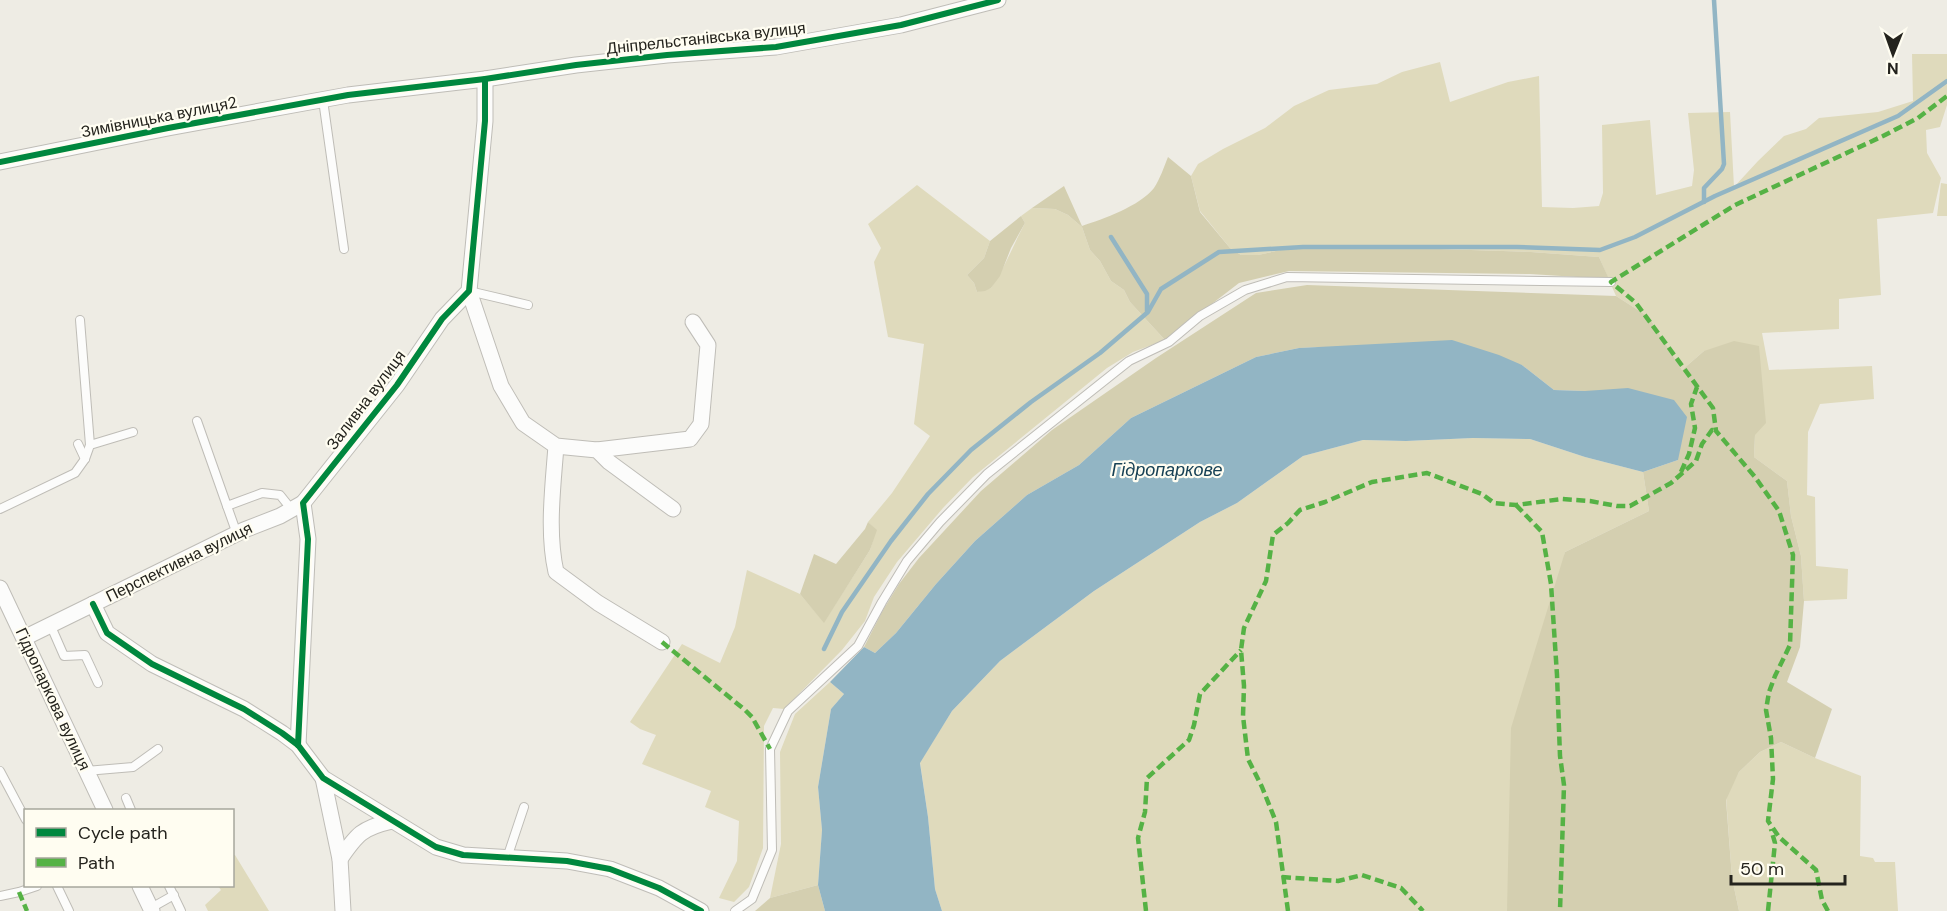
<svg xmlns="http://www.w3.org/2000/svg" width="1947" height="911" viewBox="0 0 1947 911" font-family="'DM Sans',sans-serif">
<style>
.green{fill:#dfdabc}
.forest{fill:#d4cfb0}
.water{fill:#92b5c4}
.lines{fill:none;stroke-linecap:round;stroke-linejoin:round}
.stream{stroke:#92b5c4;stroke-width:4.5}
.service-casing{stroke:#bfbdb7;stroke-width:10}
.minor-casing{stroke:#bfbdb7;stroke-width:17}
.service{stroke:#fcfcfb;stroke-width:8}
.minor{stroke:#fcfcfb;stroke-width:15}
.quiet{stroke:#55b245;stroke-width:4.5;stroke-dasharray:9 4.5;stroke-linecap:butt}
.cycleway-casing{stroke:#fffdf1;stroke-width:10}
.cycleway{stroke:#00873e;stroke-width:6}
.labels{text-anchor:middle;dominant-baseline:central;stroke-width:4.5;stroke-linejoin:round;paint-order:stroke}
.street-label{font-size:16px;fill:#24231d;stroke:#fffdf1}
.water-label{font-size:18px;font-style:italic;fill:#174155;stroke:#fffdf1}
</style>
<rect width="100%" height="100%" fill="#eeece4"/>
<g class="green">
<polygon points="1912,54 1947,54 1947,105 1940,127 1926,130 1927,153 1941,178 1933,213 1877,219 1881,295 1839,299 1839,329 1762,333 1769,370 1872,366 1874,399 1820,404 1808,432 1807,495 1815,497 1816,566 1848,569 1847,599 1804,601 1801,556 1791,516 1787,481 1754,457 1755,435 1704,351 1682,370 1649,317 1616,296 1599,257 1531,252 1377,247 1285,249 1258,255 1241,255 1230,248 1200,211 1191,176 1198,164 1223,149 1265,128 1294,106 1329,90 1377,84 1402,72 1440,62 1450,102 1508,82 1539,76 1542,207 1573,208 1599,206 1603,193 1602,125 1650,120 1656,195 1692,186 1694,170 1688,113 1730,112 1734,187 1758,161 1784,136 1806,129 1819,118 1878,112 1913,101"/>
<polygon points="1941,183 1947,184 1947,216 1937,216"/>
<path d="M917,185L990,241L984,258L967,275L974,283L977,292L991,288C1005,268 1013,245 1025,223L1021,216L1032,208L1055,209L1068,215L1082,227L1090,250L1100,261L1111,281L1124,290L1130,302L1165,340L1133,352L1107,368L973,477L943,508L897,562L874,597L865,621L842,650L784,709L773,708L764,726L763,848L749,887L734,902L719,898L737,861L739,821L705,807L711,791L642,764L656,735L640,729L630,722L682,644L720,663L735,627L747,570L800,594L824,622L870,550L876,530L868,522L892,493L930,436L914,424L924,344L888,337L874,262L881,248L868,224Z"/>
<polygon points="1473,438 1530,439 1585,457 1643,472 1649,511 1565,552 1507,911 942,911 935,889 928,817 920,762 952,711 1000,661 1094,591 1200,522 1237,503 1303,456 1363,440 1406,441"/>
<polygon points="830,682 844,694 831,709 818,787 822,830 818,885 770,898 781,844 780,752 795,714"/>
<polygon points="1781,742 1815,758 1861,776 1860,856 1873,858 1875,862 1895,862 1898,911 1739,911 1732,878 1726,797 1739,772 1760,752"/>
<polygon points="233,855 235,855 269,911 208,911 205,905 221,890 218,886 232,886"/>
</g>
<g class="forest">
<path d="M1168,157L1191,176L1200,212L1230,248L1241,255H1258L1285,249L1377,247L1531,252L1599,257L1609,279L1530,274L1289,271L1239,283L1165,340L1130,302L1124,290L1111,281L1100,261L1090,250L1082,227L1068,215L1055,209L1032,208L1064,186L1082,226C1103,219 1140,206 1154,188C1160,179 1164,167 1168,157Z"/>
<polygon points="1021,216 1025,223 1011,248 1000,276 991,288 985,291 977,292 974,283 967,275 984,258 990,241"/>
<polygon points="1307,285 1616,296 1649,317 1682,370 1704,351 1734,341 1759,346 1766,423 1755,435 1754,457 1787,481 1791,516 1801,556 1804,601 1800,647 1787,682 1832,709 1815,758 1781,742 1760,752 1739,772 1726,800 1732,878 1739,911 1507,911 1511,728 1565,552 1649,511 1643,472 1678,460 1585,391 1554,390 1522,365 1321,347 1299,348 1256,357 1131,418 1079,465 1027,495 975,541 936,584 896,633 875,653 864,647 883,610 899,584 919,558 981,491 1052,430 1156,358 1256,293"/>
<polygon points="868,522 877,530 870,550 824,623 800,594 814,554 836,564 865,529"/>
<polygon points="818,885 825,911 755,911 770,898"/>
</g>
<polygon class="water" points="1452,340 1499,355 1522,365 1554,390 1585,391 1628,388 1674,400 1687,417 1678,460 1643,472 1585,457 1530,439 1473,438 1406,441 1363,440 1303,456 1237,503 1200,522 1094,591 1000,661 952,711 920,763 928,817 935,889 942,911 825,911 818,885 822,830 818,787 831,709 844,694 830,682 864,647 875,653 896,633 936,584 975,541 1027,495 1079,465 1131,418 1256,357 1299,348"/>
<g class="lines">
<g class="stream">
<polyline points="1704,202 1704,188 1722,169 1724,164 1714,0"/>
<polyline points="1111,237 1147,294 1147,311"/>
<polyline points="824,649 842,612 891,541 928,494 971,450 1031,402 1100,353 1148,312 1161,289 1219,252 1303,247 1517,247 1600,250 1635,237 1715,196 1898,116 1947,81"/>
</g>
<defs>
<g id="service">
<polyline points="323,100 344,249"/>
<polyline points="469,291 528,305"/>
<polyline points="80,320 90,445"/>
<polyline points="197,421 227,506 262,493 280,495 292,510"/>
<polyline points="78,444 85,459"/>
<polyline points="227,506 237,534"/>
<polyline points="0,509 75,473 85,459 90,445 133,432"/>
<polyline points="50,624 64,656 85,655 98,683"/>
<polyline points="0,771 26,820"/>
<polyline points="86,771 133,767 158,749"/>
<polyline points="126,798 131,810"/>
<polyline points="507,858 524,807"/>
<polyline points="57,886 69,911"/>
<polyline points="169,886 181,911"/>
<polyline points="0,896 19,892 37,886"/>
<polyline points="151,908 174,895"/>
<polyline points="735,911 752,899 772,850 770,749 788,711 858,646 882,602 907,561 940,522 987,474 1129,361 1169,342 1200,316 1245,290 1287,277 1611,282"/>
</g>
<g id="minor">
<polyline points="0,162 168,128 348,95 485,79 576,65 667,55 776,47 901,25 998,0"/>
<polyline points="469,291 501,386 523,423 556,446 597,450 609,462 673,509"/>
<path d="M556,446C553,486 547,532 556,572L598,603L662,642"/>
<polyline points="597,450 690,439 701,424 708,345 693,322"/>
<polyline points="0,588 105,810"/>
<polyline points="93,604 107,633 152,664 244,709 282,733 298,745 323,778 436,847 463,855 567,861 610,869 659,888 701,911"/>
<polyline points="24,638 244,530 280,516 303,503"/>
<polyline points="298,745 308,539 303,503 397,385 442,319 469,291 485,121 485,79"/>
<polyline points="323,778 340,859 343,911"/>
<path d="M340,859C357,834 362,828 392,821"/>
<polyline points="140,886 152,911"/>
</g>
</defs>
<use href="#service" class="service-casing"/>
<use href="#minor" class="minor-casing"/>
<use href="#service" class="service"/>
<use href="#minor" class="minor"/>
<g class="quiet">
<polyline points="1681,472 1689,454 1695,428 1691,404 1697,387"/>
<polyline points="1516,505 1542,532 1551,584 1557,675 1560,756 1564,785 1560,911"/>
<polyline points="662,642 745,710 752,717 770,749"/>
<polyline points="1282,877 1338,881 1362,875 1401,888 1423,911"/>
<polyline points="19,892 27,911"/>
<polyline points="1146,911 1138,838 1145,812 1147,778 1189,740 1194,725 1200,694 1241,650"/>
<polyline points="1288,911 1276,822 1262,787 1248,759 1243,716 1244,686 1241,650 1244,628 1266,581 1273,535 1288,523 1300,510 1325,502 1372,482 1427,473 1482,494 1494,503 1516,505 1562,499 1590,501 1617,506 1630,506 1671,483 1696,461 1702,444 1712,430 1716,431"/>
<polyline points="1768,911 1775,843 1771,829"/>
<polyline points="1828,911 1822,900 1816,870 1779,837 1768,821 1773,779 1771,738 1766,710 1769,692 1775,676 1790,645 1793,555 1779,511 1755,477 1716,431 1713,408 1636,303 1611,282 1735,205 1883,136 1918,118 1947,96"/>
</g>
<defs>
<g id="cycleway">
<polyline points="0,162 168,128 348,95 485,79 576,65 667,55 776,47 901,25 998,0"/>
<polyline points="93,604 107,633 152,664 244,709 282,733 298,745 323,778 436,847 463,855 567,861 610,869 659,888 701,911"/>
<polyline points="298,745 308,539 303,503 397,385 442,319 469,291 485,121 485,79"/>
</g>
</defs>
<use href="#cycleway" class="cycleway-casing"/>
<use href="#cycleway" class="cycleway"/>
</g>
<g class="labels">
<g class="street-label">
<text transform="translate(706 38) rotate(-6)">Дніпрельстанівська вулиця</text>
<text transform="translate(159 117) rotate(-11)">Зимівницька вулиця2</text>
<text transform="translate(366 400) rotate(-53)">Заливна вулиця</text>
<text transform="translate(179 562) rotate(-26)">Перспективна вулиця</text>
<text transform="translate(53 699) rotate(65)">Гідропаркова вулиця</text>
</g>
<g class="water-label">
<text x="1167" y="470">Гідропаркове</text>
</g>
</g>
<rect x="24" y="809" width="210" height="78" fill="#fffdf1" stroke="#a7a69c" stroke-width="1.5"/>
<rect x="36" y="828" width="30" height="9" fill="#00873e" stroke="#a7a69c" stroke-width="1.5"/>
<text x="78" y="839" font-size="18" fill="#24231d">Cycle path</text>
<rect x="36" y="858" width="30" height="9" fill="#55b245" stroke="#a7a69c" stroke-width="1.5"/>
<text x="78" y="869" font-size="18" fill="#24231d">Path</text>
<g transform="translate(1893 54) rotate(181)" stroke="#fffdf1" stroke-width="4.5" paint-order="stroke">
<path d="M0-4.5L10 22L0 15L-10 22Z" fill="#24231d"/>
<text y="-9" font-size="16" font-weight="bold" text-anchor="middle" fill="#24231d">N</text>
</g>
<path d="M1731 875v9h114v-9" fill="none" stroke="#24231d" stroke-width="3"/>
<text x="1740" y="875" font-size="18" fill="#24231d" stroke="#fffdf1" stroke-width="4.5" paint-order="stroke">50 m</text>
</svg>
